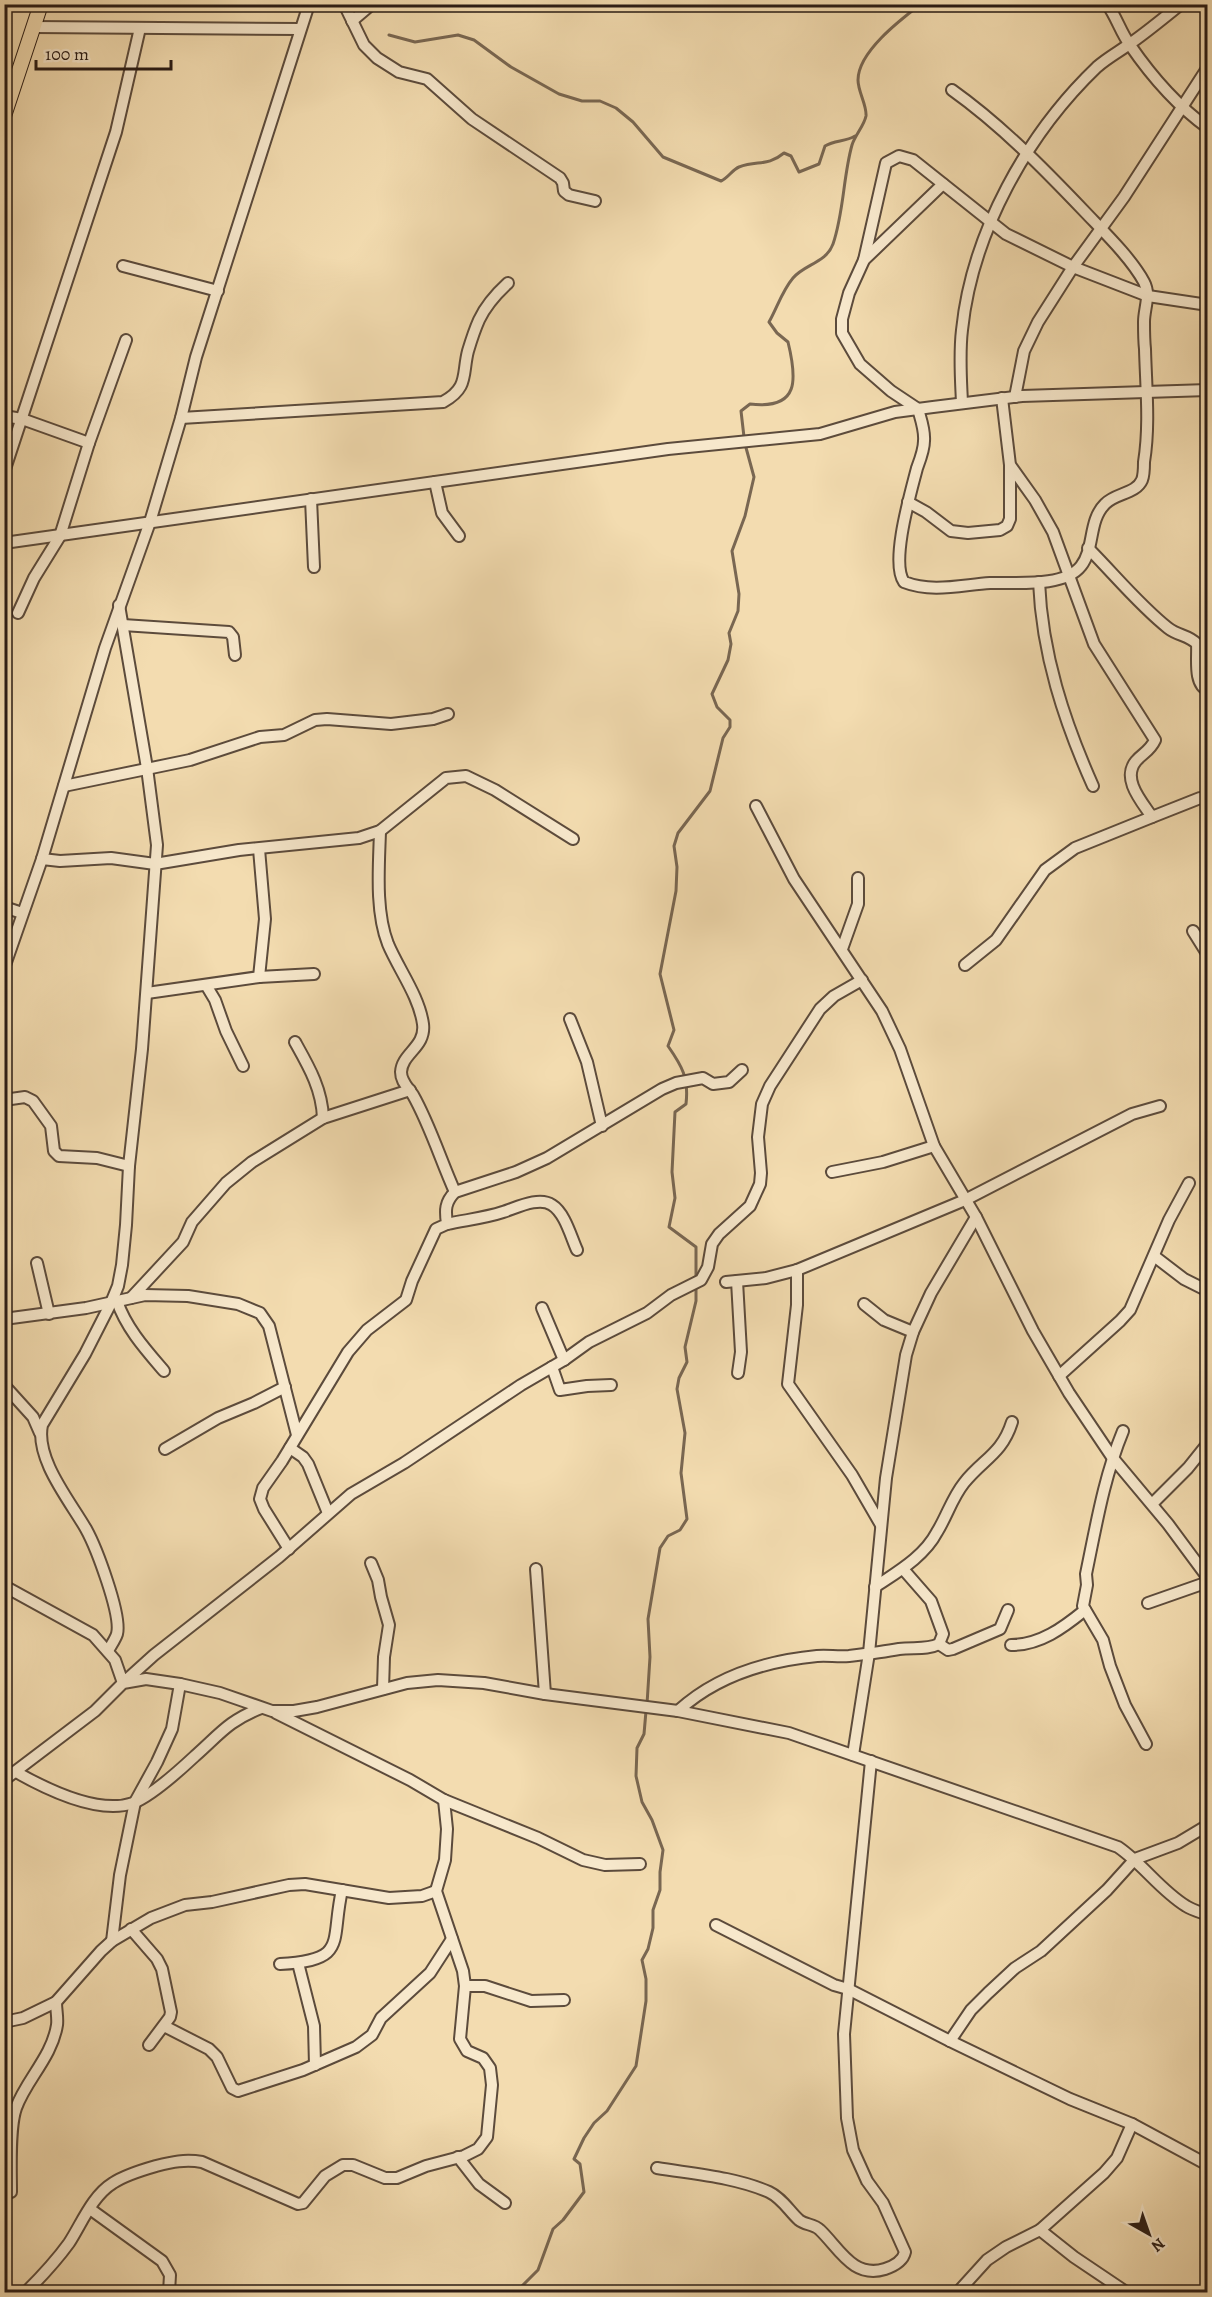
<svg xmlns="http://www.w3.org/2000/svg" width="1212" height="2297" font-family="Alegreya,serif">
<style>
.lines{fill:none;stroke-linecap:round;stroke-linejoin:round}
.stream{stroke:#796752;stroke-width:3}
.minor-casing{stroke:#5c4b3c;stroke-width:14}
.major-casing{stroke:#291b15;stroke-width:16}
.minor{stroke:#f7e8cc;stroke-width:10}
.major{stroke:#f3dcb0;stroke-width:14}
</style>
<rect width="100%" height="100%" fill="#f3dcb0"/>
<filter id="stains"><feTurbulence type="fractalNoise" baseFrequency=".00333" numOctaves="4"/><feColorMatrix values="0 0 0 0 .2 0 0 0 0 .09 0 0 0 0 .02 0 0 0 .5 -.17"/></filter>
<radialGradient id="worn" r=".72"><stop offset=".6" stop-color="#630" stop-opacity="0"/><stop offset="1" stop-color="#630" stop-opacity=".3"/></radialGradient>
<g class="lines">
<g class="stream">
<path d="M389,35l26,7 43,-7 16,5 37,27 48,27 23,7h18l16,7 17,14 30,35 58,24c7,-3 11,-11 18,-14 19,-7 28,0 45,-14l7,3 8,16 20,-8 6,-18c10,-6 20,-4 30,-10"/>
<path d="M744,437l-3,-26 9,-7c50,6 47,-25 38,-62l-11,-9 -8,-11c8,-14 13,-31 24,-44 12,-14 33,-15 40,-34 11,-32 10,-67 19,-99 3,-10 12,-19 14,-29 1,-11 -8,-24 -8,-36 0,-28 42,-60 63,-76"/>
<path d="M696,1280v-33l-27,-20 6,-29 -3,-26 3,-60 11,-8c3,-26 -4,-38 -18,-58l6,-16 -14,-56 16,-83 1,-24 -3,-21 4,-13 32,-42 13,-53 7,-11v-7l-13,-13 -5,-13 16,-34 3,-16 -2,-11 9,-22 1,-17 -7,-43 13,-35 9,-39 -9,-33"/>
<path d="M647,1704l3,-47 -2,-38 12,-71 8,-12 12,-6 7,-11 -6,-46 4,-40 -8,-44 2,-11 8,-16 -2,-15 11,-46v-15"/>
<path d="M516,2292l22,-22 15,-41 10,-9 21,-28 -4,-28 -6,-5 10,-21 10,-15 13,-12 29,-45 10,-65v-22l-4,-19 6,-11 5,-21v-18l7,-20v-18l3,-22 -11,-30 -10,-18 -6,-26 1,-28 7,-14 2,-23"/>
</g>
<defs>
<g id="minor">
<path d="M344,4l20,41 13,13 22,14 28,7 45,40 88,59 3,5 1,8 5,4 26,6"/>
<path d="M1107,4c9,12 14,29 23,41 22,32 46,60 78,83"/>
<path d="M352,21l20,-17"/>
<path d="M34,27l266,2"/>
<path d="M943,184l-79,76 -15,33 -7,26v14l18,31 31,27 27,18c3,11 7,21 6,32 0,9 -4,19 -7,27 -6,24 -27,94 -13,114 28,11 57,3 86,1 24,-1 74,5 91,-17 14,-18 7,-45 24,-62 10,-11 31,-10 37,-24 2,-5 2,-12 2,-18 6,-37 2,-75 1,-113 -1,-9 -1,-18 -1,-27 0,-14 7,-27 0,-40 -13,-24 -40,-50 -59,-70 -42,-44 -84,-87 -133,-122"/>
<path d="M864,260l22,-97 13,-7 14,4 93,74 67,33 75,29 60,9"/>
<path d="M123,266l95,25"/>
<path d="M1015,397l9,-46 14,-29 35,-55 51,-70 84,-130"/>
<path d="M1002,398l8,67 25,35 18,32 41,112 61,96c-5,11 -12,13 -19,21 -15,18 6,41 16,56l48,-19 8,3"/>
<path d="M962,403c-1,-24 -3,-48 0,-73 10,-97 65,-196 135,-263 10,-9 23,-16 34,-24 17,-12 34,-26 50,-39"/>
<path d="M4,416l18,3 67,24"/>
<path d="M181,418l262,-16c26,-14 19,-28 25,-51 3,-10 7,-22 11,-31 7,-15 17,-26 29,-37"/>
<path d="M4,472l112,-340 24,-104"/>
<path d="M435,482l7,31 17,23"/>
<path d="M311,499l3,68"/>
<path d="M908,502l18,10 25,19 17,2 32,-3 7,-4 3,-7v-54"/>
<path d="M4,543l664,-94 152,-15 75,-22 38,-5 89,-11 186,-6"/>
<path d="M1088,548c26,26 51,57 80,80 10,8 21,7 29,16 1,13 -4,41 11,46"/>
<path d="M1039,582c3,72 25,139 54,204"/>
<path d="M18,613l16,-35 26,-42 29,-93 37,-103"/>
<path d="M123,625l106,7 4,5 2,18"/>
<path d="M64,786l126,-26 70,-23 24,-2 31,-15 12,-1 64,5 42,-5 15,-5"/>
<path d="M756,806l38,73 88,132 18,38 34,97 42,71 57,114 36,62 43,64 56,67 40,54"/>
<path d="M380,831c-1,35 -5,80 8,113 11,26 31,52 35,80 3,23 -21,29 -22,48 0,10 7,15 12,23 17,30 28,66 42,97"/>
<path d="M42,859l18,2 51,-3 44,6 84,-14 120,-12 21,-7 66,-53 20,-2 29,14 78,49"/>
<path d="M4,907l18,6"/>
<path d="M1193,931l15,24"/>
<path d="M842,949l16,-45v-26"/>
<path d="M965,965l31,-25 49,-70 30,-22 77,-31"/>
<path d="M4,968l38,-109 63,-211 45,-126 31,-104 15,-61 113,-353"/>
<path d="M259,977l55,-3"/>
<path d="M206,985l9,15 11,31 17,35"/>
<path d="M147,993l112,-16 6,-58 -6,-70"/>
<path d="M570,1019l17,43 15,64"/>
<path d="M295,1042c14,25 27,47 28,76"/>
<path d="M4,1100l21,-3 8,4 18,25 3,25 5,5 38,2 32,8"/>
<path d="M832,1172l51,-10 51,-16"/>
<path d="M447,1224c18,-4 38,-6 56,-12 13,-4 36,-16 49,-7 13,8 19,32 25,45"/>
<path d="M1154,1256l30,23 24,12"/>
<path d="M37,1263l12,51"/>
<path d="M797,1270v35l-9,79 64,91 29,50"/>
<path d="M737,1281l4,71 -3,21"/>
<path d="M726,1282l40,-4 31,-8 168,-70 167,-86 28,-8"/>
<path d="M131,1298l52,-56 9,-20 34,-39 26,-21 71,-44 87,-28"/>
<path d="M117,1301c9,27 29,49 47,70"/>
<path d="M864,1304l20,16 29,12"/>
<path d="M542,1308l22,52"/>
<path d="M4,1319l82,-11 59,-13 43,1 50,8 22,9 9,13 28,109"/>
<path d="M552,1367l8,23 27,-4 24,-1"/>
<path d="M1059,1376l61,-55 10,-11 39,-90 20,-37"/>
<path d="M4,1385l29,32 7,16"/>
<path d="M1123,1431c-19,46 -27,95 -37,143l1,11 -4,21 20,34 7,26 15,39 21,39"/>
<path d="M290,1448l13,9 5,7 20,49"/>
<path d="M165,1449l53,-31 36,-15 31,-16"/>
<path d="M1152,1504l36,-36 20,-25"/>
<path d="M289,1549l-25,-40 -4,-10 3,-11 19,-27 66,-109 19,-22 39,-30 6,-19 24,-52 11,-5c-2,-14 -2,-22 8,-32l61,-20 31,-14 115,-69 14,-6 27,-5 10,6 16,-2 13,-12"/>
<path d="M371,1563l7,17 3,17 8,28 -5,32 -1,32"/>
<path d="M536,1569l9,125"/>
<path d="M4,1586l89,49 22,25 8,23 31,-28 125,-98 72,-63 53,-31 117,-78 43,-25 25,-18 58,-29 24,-18 30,-15 7,-13 4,-23 7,-10 31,-28 10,-22 1,-11 -3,-36 4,-33 8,-18 50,-77 14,-13 28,-16"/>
<path d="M875,1587c22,-15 49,-30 62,-55 10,-16 15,-34 27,-49 19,-24 38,-29 48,-61"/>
<path d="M1148,1603l60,-21"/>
<path d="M939,1644l9,6 5,-1 47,-20 8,-19"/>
<path d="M1011,1645c29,0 52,-17 74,-35"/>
<path d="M108,1651c3,-6 7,-11 9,-17 5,-19 -21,-87 -31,-105 -16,-28 -51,-70 -44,-104l43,-71 26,-51 7,-17 4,-21 4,-40 3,-59 13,-117 15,-204 -10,-77 -28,-163"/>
<path d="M678,1711c38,-35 87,-50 139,-55 10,-1 21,1 32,0 17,-2 34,-4 50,-7 14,-2 28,1 40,-5l4,-10 -12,-33 -28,-32"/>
<path d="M276,1713l134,67 34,20 94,38 45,22 22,5 35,-1"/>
<path d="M853,1755l16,-102 17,-175 20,-123 7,-23 18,-39 45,-76"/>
<path d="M16,1772c30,17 82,43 117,31 18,-7 47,-33 62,-47 25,-22 33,-35 66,-48"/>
<path d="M4,1780l91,-69 28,-28 23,-4 34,5 40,9 52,18h22l23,-4 90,-24 31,-3 46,3 61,11 133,17 111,22 329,114c25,17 42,43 68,59 6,4 14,6 22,9"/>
<path d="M716,1925l118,60 14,4 102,52 120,58 62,25 76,41"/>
<path d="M131,1929l26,30 5,10 9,43 -1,5 -21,28"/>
<path d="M112,1941l8,-66 15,-73 22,-40 15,-33 8,-45"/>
<path d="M298,1963l16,63 1,39"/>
<path d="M280,1964c69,-4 50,-21 62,-74"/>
<path d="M465,1986h20l46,15 33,-1"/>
<path d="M4,2022l19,-4 33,-16 45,-51 11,-10 39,-23 34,-13 27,-3 77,-17 16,-1 84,14 33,-2 14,-5"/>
<path d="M164,2026l45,23 8,8 15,31 6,3 65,-21 53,-23 16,-12 9,-17 49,-45 22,-34"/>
<path d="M950,2041l21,-31 17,-17 27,-25 26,-17 66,-61 28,-31 43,-16 30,-18"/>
<path d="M458,2157l21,27 26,19"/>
<path d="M657,2168c37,6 78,9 112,24 13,6 20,19 30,28 6,5 15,4 21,10 19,18 33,49 65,39 9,-3 18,-8 20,-17l-22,-49 -16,-22 -14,-31 -6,-32 -3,-84 27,-273"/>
<path d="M11,2192c0,-22 -2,-65 5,-84 10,-28 36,-51 41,-83 1,-7 -1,-15 -1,-23"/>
<path d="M90,2209l72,52 8,14 -1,17"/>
<path d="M1040,2230l34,27 52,35"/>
<path d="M4,2289l5,3"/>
<path d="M26,2292c15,-15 30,-31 43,-49 13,-20 23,-47 44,-60 12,-8 29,-13 43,-17 16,-4 29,-7 46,-4l96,42 5,-1 22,-27 18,-11h10l32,13h12l29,-12 38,-10 14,-7 9,-12 5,-52 -2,-17 -7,-10 -16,-7 -7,-12 5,-53 -2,-15 -27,-80 9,-31 2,-31 -3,-29"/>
<path d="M958,2292l29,-32 19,-13 34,-17 64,-57 13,-15 15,-34"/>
</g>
<path id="major" d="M4,116l37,-112"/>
</defs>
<use href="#minor" class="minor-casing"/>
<use href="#major" class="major-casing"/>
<use href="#minor" class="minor"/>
<use href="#major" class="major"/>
</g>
<rect width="1212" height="2297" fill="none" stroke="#f3dcb0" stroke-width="24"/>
<rect x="6" y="6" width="1200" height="2285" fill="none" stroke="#291b15" stroke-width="3"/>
<rect x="12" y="12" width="1188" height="2273" fill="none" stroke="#291b15" stroke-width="1.5"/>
<g transform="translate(1149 2234) rotate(140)" stroke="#f7e8cc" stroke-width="4.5" paint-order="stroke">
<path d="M0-4.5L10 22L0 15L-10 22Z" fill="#291b15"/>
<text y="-9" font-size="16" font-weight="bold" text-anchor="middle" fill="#291b15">N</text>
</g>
<path d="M36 60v9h135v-9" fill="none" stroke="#291b15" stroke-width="3"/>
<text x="45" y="60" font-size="18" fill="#291b15" stroke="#f7e8cc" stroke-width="4.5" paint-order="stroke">100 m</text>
<rect width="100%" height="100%" filter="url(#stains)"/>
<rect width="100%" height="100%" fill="url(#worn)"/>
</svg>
